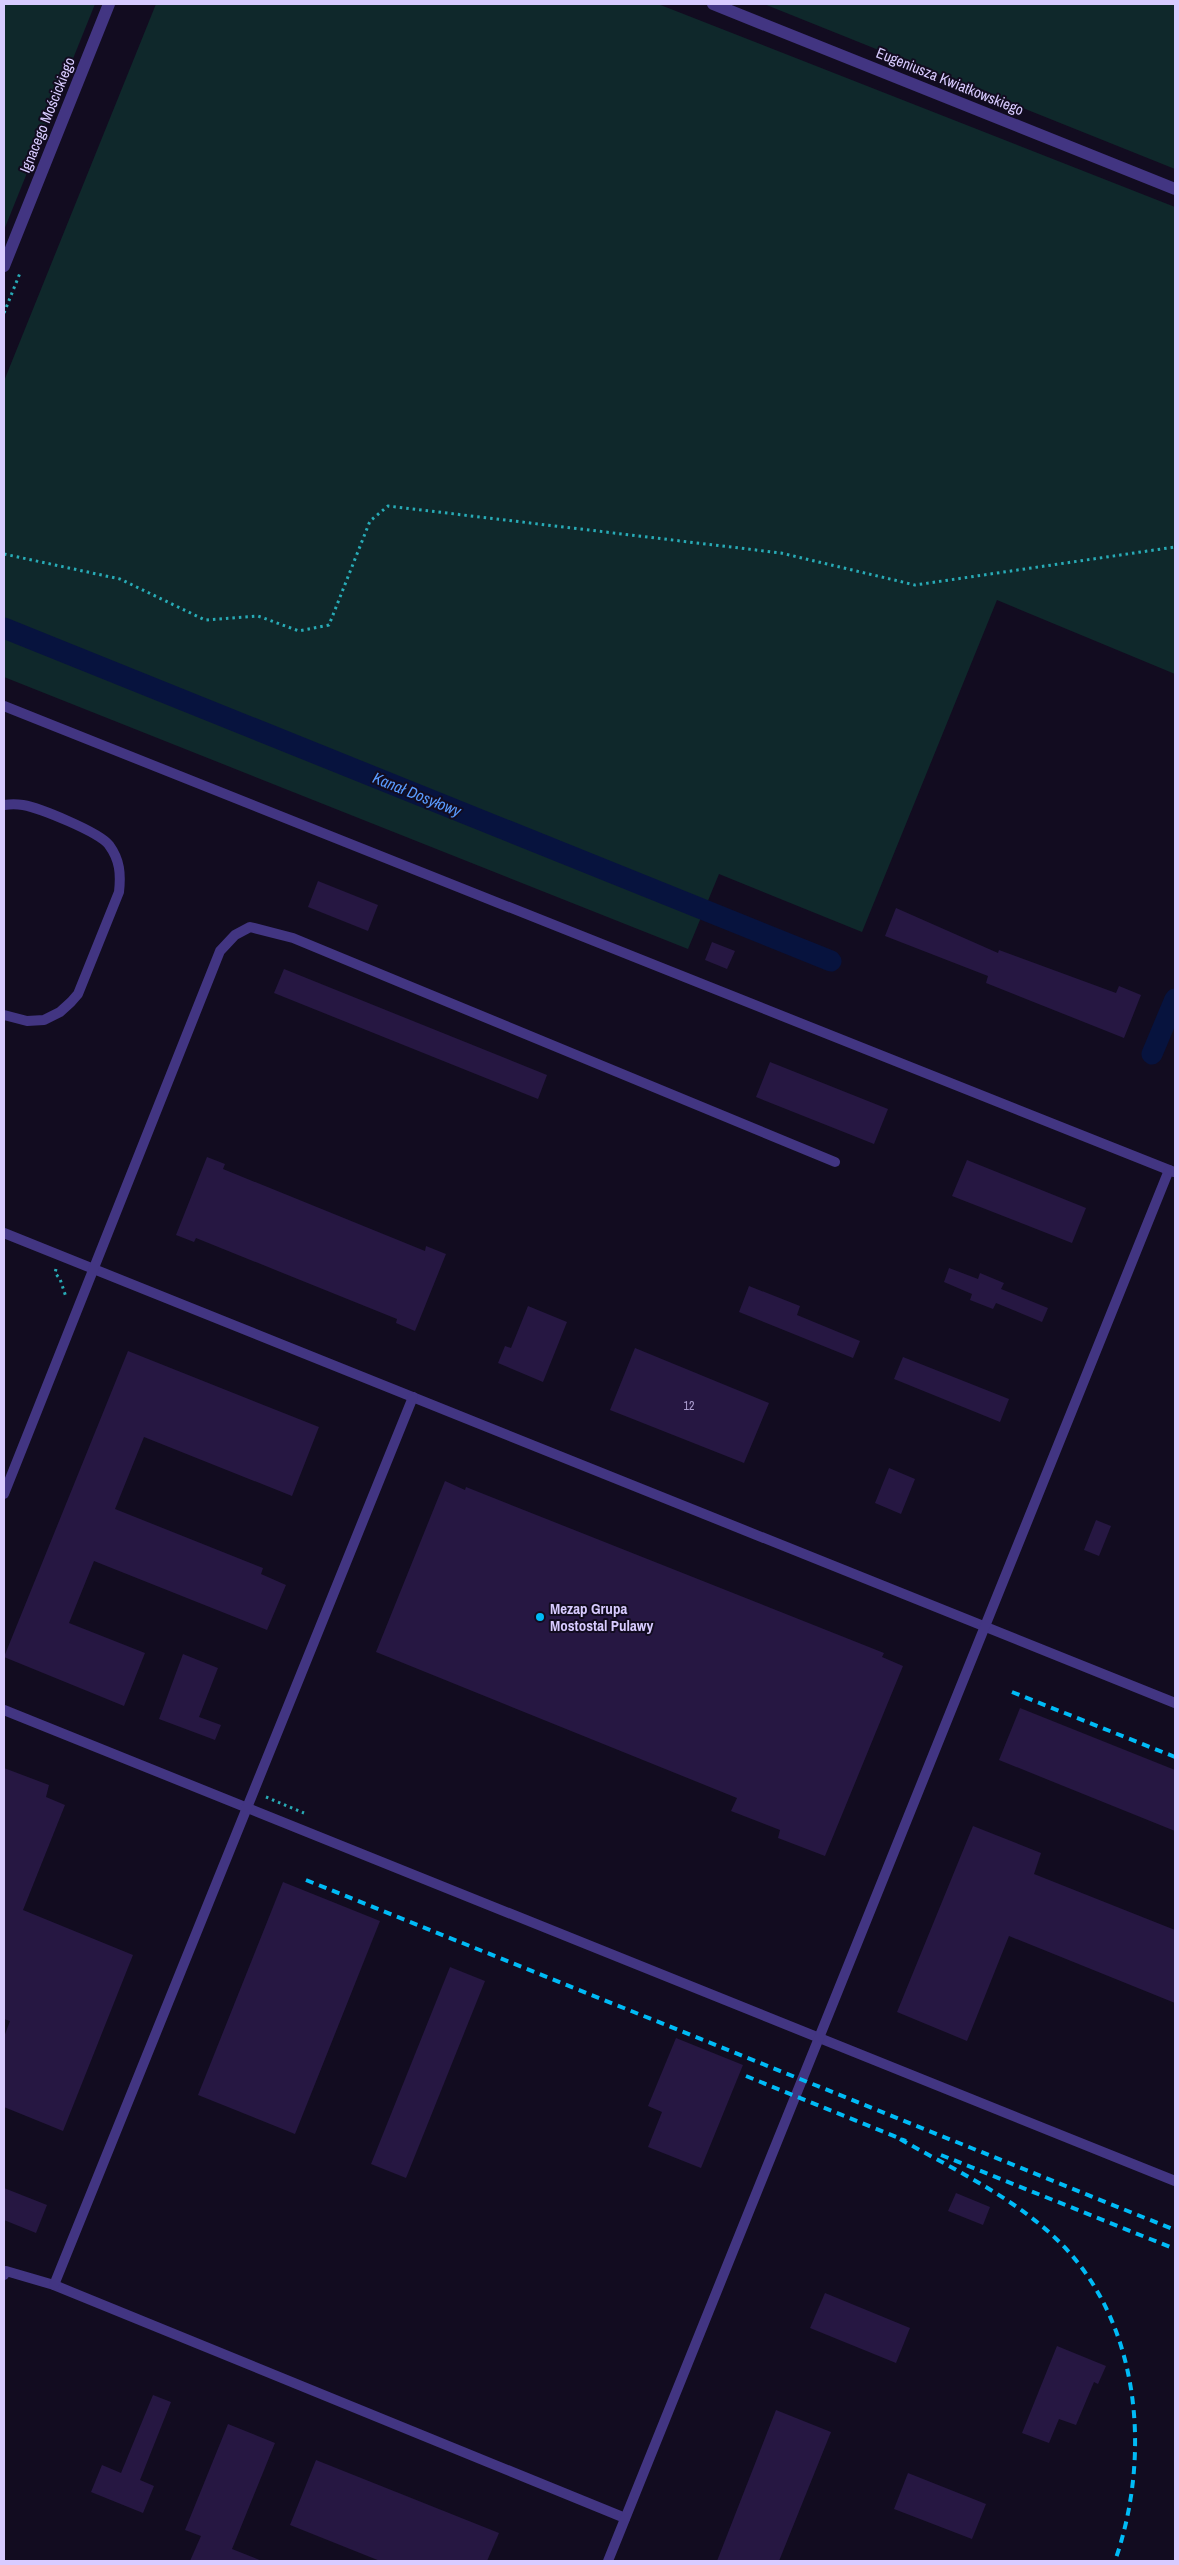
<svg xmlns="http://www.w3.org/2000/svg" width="1179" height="2565" font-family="'Archivo Narrow',sans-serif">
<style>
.green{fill:#0f282b}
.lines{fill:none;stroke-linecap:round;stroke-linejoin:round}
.canal{stroke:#07133e;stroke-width:21}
.building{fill:#261742}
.path{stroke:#28abb6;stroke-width:3;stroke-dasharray:2.5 4;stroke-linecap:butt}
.lane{stroke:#423582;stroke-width:10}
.street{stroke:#423582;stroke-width:12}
.rail{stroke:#00bbf6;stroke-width:4;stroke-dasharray:8 6;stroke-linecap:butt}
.poi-dot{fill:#00bbf6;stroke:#120c20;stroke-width:2}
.labels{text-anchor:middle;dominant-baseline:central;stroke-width:4;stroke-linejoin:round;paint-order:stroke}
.number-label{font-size:12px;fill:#ac9ed0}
.street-label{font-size:15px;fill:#d8cbff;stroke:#120c20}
.poi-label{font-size:15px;font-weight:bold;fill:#d8cbff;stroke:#120c20;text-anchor:start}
.water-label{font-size:16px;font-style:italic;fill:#599bff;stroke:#120c20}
</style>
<rect width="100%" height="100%" fill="#120c20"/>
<g class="green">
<path d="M4,4h91l-91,226z"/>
<path d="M156,4h502l517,203v467l-178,-74 -135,332 -143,-58 -31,75 -684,-272v-296z"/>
<path d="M764,4h411v165z"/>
</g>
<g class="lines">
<g class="canal">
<path d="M4,628l827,333"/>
<path d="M1152,1054l23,-55"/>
</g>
</g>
<g class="building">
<path d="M318,881l60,24 -10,26 -60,-24z"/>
<path d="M896,908l102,45 1,-3 117,43 3,-7 22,9 -17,43 -138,-55 2,-7 -103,-40z"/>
<path d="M712,942l23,9 -8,18 -22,-9z"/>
<path d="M284,969l263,106 -9,24 -264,-106z"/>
<path d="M770,1062l118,47 -14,35 -118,-47z"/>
<path d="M207,1157l18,7 -2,5 202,82 1,-5 20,8 -31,77 -19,-8 1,-4 -201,-81 -2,4 -18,-7z"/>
<path d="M967,1160l119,48 -14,35 -120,-47z"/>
<path d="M949,1268l29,11 2,-6 24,10 -3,6 47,19 -6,14 -46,-19 -3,6 -23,-9 2,-6 -28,-12z"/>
<path d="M749,1286l51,20 -3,9 63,26 -7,17 -114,-46z"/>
<path d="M528,1306l39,16 -24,60 -45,-19 7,-17 6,2z"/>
<path d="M635,1348l134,55 -25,60 -134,-53z"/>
<path d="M128,1351l191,76 -27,69 -148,-59 -29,72 148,59 -2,6 25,11 -19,45 -173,-69 -25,62 76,30 -21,53 -120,-49z"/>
<path d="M903,1357l106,42 -9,23 -106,-43z"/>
<path d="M889,1468l26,11 -14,35 -26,-11z"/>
<path d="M445,1481l20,9 1,-3 418,166 -2,4 21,9 -78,190 -47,-18 2,-8 -49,-19 6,-13 -361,-146z"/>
<path d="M1096,1520l15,6 -12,30 -15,-6z"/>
<path d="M183,1654l35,14 -19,49 22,8 -6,15 -56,-21z"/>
<path d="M1020,1708l155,62v61l-176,-71z"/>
<path d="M4,1768l45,17 -3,12 19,8 -42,105 110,45 -70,176 -59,-24v-70l6,-16 -6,-2z"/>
<path d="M973,1826l68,27 -7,21 141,56v73l-166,-67 -42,105 -70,-29z"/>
<path d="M283,1882l97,39 -85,213 -97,-39z"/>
<path d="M450,1967l35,14 -79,197 -35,-14z"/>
<path d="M676,2038l67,27 -42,103 -53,-21 14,-35 -14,-6z"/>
<path d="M4,2188l43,17 -11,28 -32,-13z"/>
<path d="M956,2193l34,14 -7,18 -35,-14z"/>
<path d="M825,2293l85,35 -14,35 -86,-35z"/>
<path d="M1057,2346l49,20 -8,18 -4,-2 -18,43 -17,-6 -10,24 -27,-10z"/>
<path d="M153,2395l18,7 -31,78 14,6 -11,27 -52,-21 11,-27 19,8z"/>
<path d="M776,2410l55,22 -52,129h-62z"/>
<path d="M228,2424l47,19 -43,106 30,12h-72l11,-25 -16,-6z"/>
<path d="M316,2460l183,73 -12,28h-107l-90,-36z"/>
<path d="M908,2473l78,31 -14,35 -78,-30z"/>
</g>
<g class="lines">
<g class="path">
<path d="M4,313l16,-40"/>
<path d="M4,554l116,25 85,41 53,-4 41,15 30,-6 41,-104 18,-15 393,47 134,32 260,-38"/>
<path d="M56,1269l-1,4 5,6 6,18"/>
<path d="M266,1797l38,16"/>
</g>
<g class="lane">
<path d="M4,706l1170,466"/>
<path d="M4,805c6,-1 13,-1 19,0 17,3 76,27 86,40 11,15 12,29 10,47l-41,102 -7,8 -11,10 -16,8 -17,1 -23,-6"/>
<path d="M4,1233l1171,470"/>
<path d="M4,1494l216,-543 15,-16 15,-8 43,11 542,224"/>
<path d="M4,1710l1171,471"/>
<path d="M4,2275l2,-4 48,14 571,233"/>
<path d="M54,2285l359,-888"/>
<path d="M608,2561l561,-1391"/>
</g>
<g class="street">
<path d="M713,4l462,185"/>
<path d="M4,266l105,-262"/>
</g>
<g class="rail">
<path d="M1012,1692l163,65"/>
<path d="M306,1880l869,350"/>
<path d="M746,2076l160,65"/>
<path d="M900,2139c51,29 107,55 151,95 89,80 102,218 64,327"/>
<path d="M941,2155l234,94"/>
</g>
</g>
<circle class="poi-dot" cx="540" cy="1617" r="5"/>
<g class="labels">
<g class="number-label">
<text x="689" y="1406">12</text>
</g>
<g class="street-label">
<text transform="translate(950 81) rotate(22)">Eugeniusza Kwiatkowskiego</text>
<text transform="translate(47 115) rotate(-68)">Ignacego Mościckiego</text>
</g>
<g class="poi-label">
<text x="550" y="1608">Mezap Grupa<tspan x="550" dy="17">Mostostal Pulawy</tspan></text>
</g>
<g class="water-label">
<text transform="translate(417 794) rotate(22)">Kanał Dosyłowy</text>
</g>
</g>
<rect width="1179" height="2565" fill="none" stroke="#d8cbff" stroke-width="10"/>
</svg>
